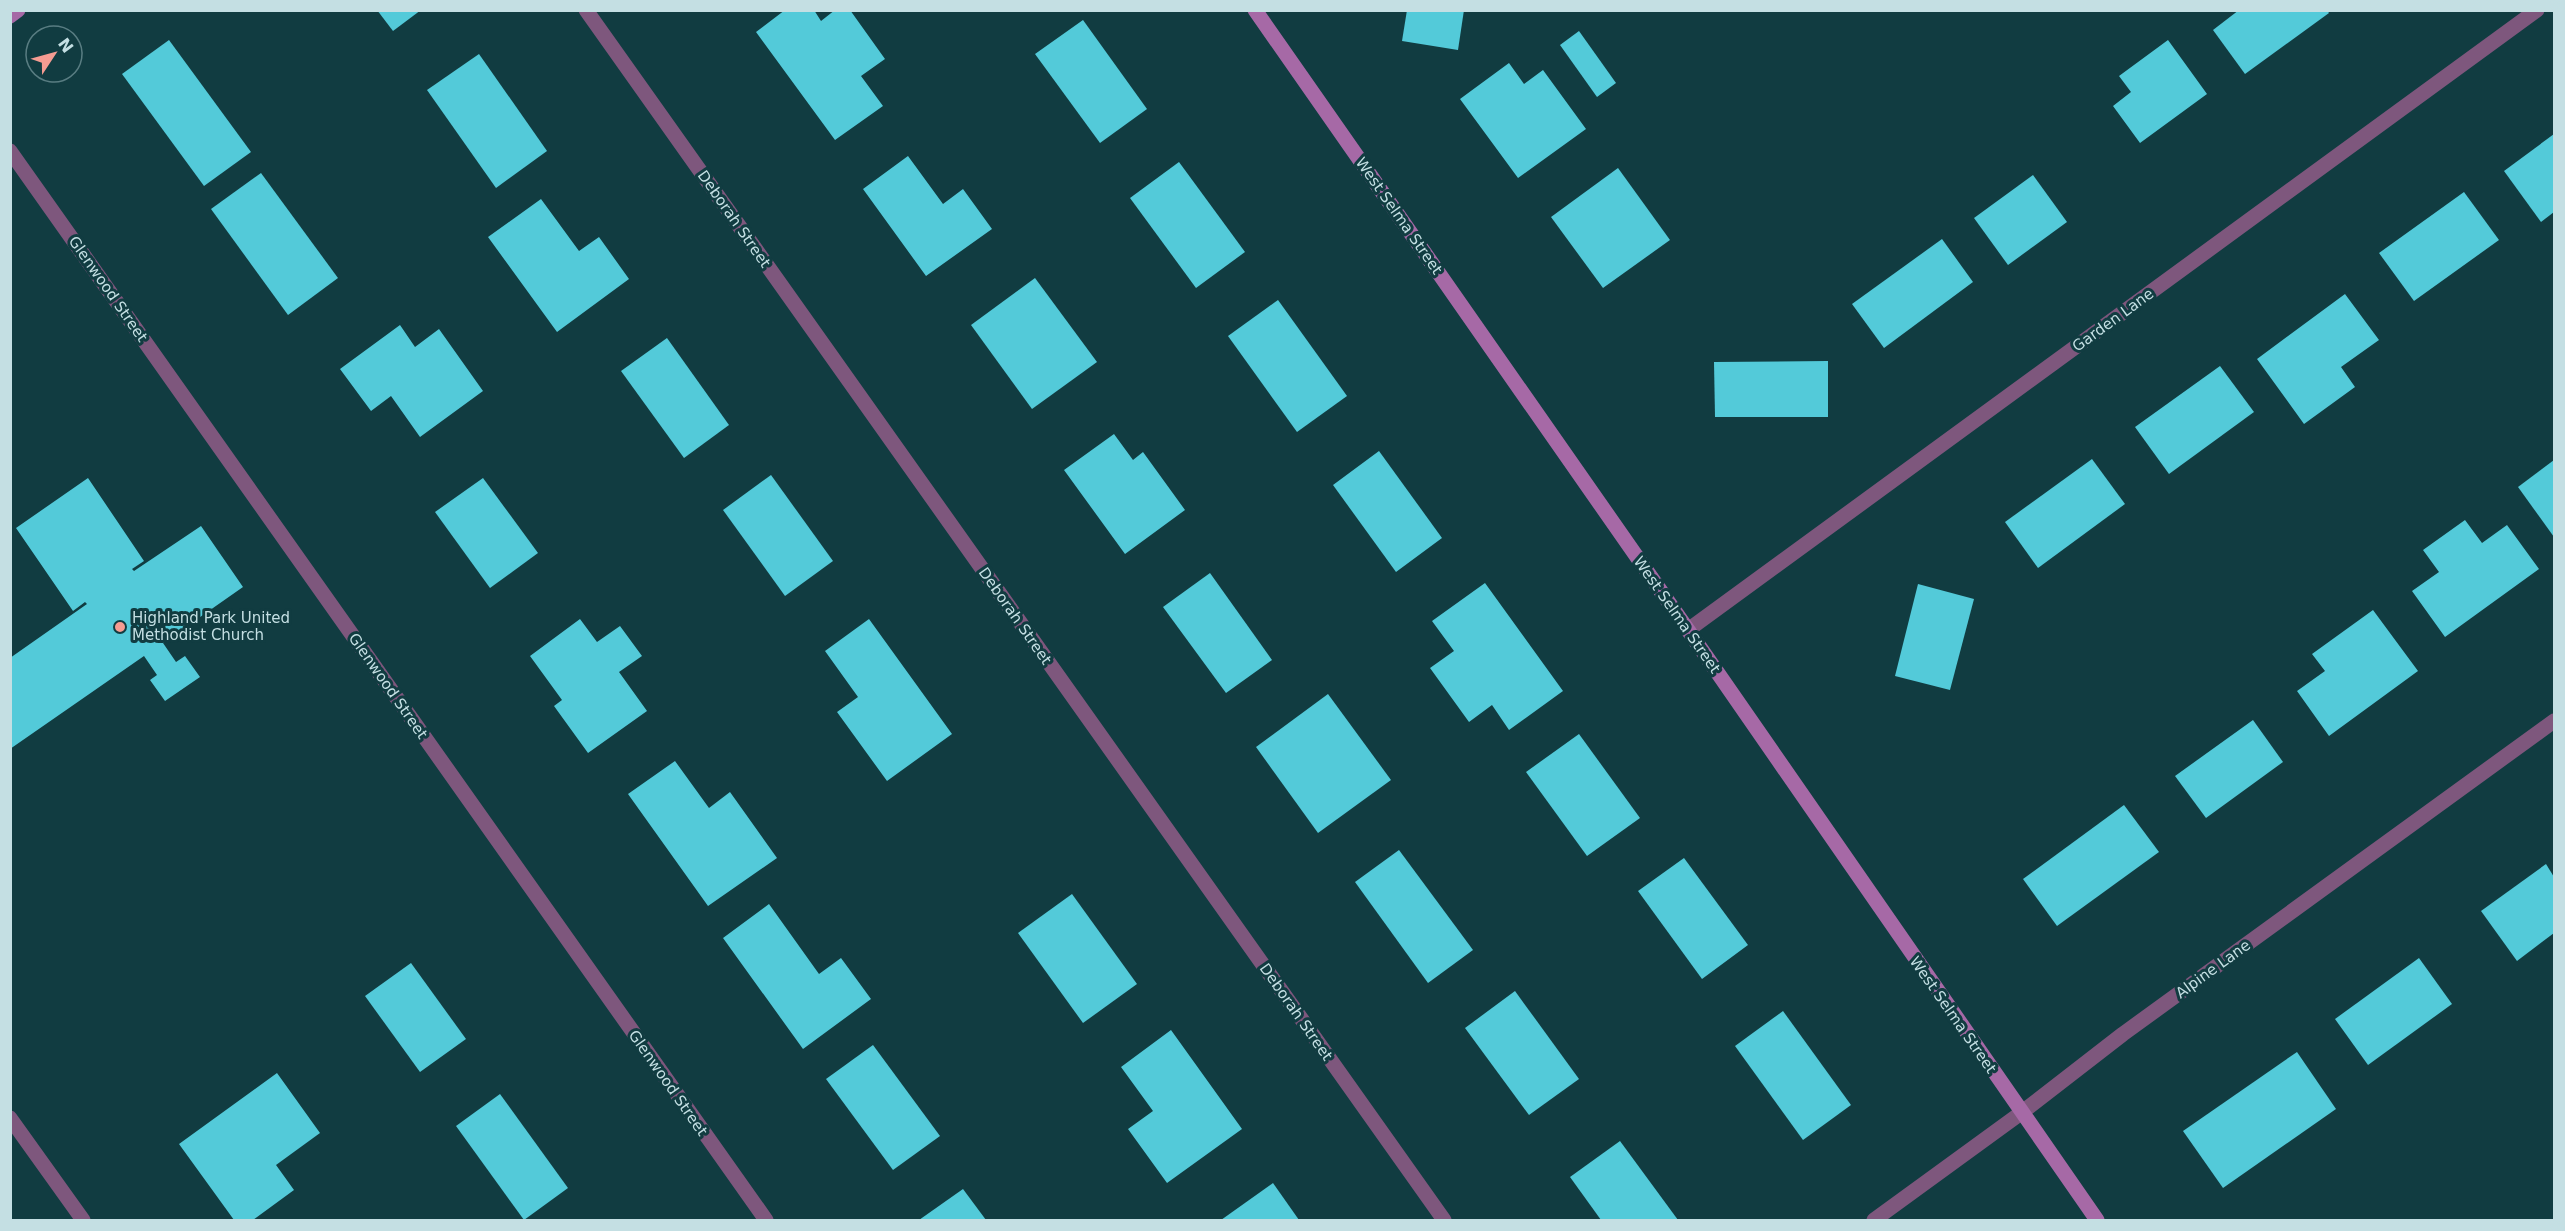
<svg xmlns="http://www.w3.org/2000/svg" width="2565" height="1231" font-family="'DejaVu Sans',sans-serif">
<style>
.building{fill:#53cad9}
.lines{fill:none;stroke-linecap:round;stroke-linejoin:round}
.street{stroke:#7e577d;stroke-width:15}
.secondary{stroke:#a669a6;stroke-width:15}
.poi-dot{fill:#f59c92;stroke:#113c41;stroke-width:2}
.labels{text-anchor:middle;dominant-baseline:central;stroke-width:6;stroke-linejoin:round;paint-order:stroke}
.street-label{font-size:15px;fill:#c4dfe3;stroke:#113c41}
.poi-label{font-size:15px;fill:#c4dfe3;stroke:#113c41;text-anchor:start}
</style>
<rect width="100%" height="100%" fill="#113c41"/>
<g class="building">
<path d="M377,10h44l-28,21z"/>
<path d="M785,10h29l7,11 14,-11h15l35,49 -24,17 22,30 -48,34 -79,-108z"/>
<path d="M1407,10h57l-6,40 -56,-9z"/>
<path d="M2239,10h88l2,3 -84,61 -32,-44z"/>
<path d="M1083,20l64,89 -47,34 -65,-89z"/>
<path d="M1579,31l37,52 -19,14 -37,-52z"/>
<path d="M169,40l82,112 -47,34 -82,-112z"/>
<path d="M2168,40l39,54 -67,49 -27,-37 18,-14 -12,-16z"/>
<path d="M479,54l68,97 -51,37 -69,-98z"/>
<path d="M1509,63l15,21 19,-14 43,59 -68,49 -58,-79z"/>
<path d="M2554,134v78l-13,10 -37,-51z"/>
<path d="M908,156l35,48 20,-15 29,40 -66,47 -63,-87z"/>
<path d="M1179,162l66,90 -49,36 -66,-90z"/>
<path d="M1618,168l52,72 -67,48 -52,-71z"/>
<path d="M261,173l77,105 -50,37 -77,-106z"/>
<path d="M2033,175l34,47 -59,43 -34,-47z"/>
<path d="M2464,192l35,48 -85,61 -35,-48z"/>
<path d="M541,199l38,52 20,-14 30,42 -72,53 -69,-95z"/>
<path d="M1942,239l31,43 -89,66 -32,-44z"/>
<path d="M1035,278l62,84 -65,47 -61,-84z"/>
<path d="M2345,294l34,46 -38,27 14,20 -51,37 -47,-65z"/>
<path d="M1278,300l69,96 -50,36 -69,-96z"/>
<path d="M400,325l15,22 24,-18 44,62 -63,46 -29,-41 -20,15 -31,-42z"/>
<path d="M667,338l62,87 -45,33 -63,-87z"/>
<path d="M1828,361v56h-113l-1,-55z"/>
<path d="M2220,366l34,46 -85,62 -34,-47z"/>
<path d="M1114,434l19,26 10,-8 42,58 -60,44 -61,-84z"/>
<path d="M1379,451l63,87 -46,34 -63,-87z"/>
<path d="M2092,459l33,45 -87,64 -33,-46z"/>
<path d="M2554,460v77l-36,-50z"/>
<path d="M771,475l62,86 -48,35 -62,-86z"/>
<path d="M88,478l56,83 -12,8 2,2 67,-45 42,61 -80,56 13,19 9,-6 15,21 -35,24 -15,-21 7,-5 -13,-19 -134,93v-91l77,-54 -2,-2 -12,9 -57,-83z"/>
<path d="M483,478l55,75 -48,35 -55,-76z"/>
<path d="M2465,520l17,23 25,-18 32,44 -94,68 -33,-46 27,-19 -16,-22z"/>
<path d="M1210,573l62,87 -46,33 -63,-86z"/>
<path d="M1485,583l78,108 -54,39 -17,-25 -23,17 -39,-54 24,-17 -22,-30z"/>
<path d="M1918,584l56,15 -24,91 -55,-14z"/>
<path d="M2373,610l45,61 -89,65 -32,-45 28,-20 -13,-17z"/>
<path d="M580,619l17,23 23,-16 22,30 -23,16 28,39 -59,42 -34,-47 8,-6 -32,-44z"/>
<path d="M869,619l83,115 -65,47 -50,-69 21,-15 -33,-46z"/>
<path d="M1328,694l63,86 -73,53 -62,-86z"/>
<path d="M2253,720l30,42 -77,56 -31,-42z"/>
<path d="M1579,734l61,84 -53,38 -61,-84z"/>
<path d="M675,761l34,47 21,-16 47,66 -69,48 -80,-112z"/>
<path d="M2124,805l35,47 -102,74 -34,-47z"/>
<path d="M1399,850l74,100 -45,33 -73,-101z"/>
<path d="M1684,858l64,87 -46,34 -64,-88z"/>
<path d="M2546,864l8,13v56l-37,28 -36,-50z"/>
<path d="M1072,894l65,90 -54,39 -65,-90z"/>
<path d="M769,904l50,70 22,-16 30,41 -68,50 -80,-111z"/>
<path d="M2419,958l33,46 -84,61 -33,-46z"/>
<path d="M411,963l55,76 -46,33 -55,-76z"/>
<path d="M1515,991l64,88 -50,36 -64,-87z"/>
<path d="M1783,1011l68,94 -48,35 -68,-94z"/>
<path d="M1171,1030l71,99 -75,54 -39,-54 25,-18 -32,-44z"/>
<path d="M873,1045l67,91 -47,34 -67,-91z"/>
<path d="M2297,1052l39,57 -113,79 -40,-57z"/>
<path d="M277,1073l43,60 -44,32 18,25 -41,30h-19l-55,-76z"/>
<path d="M500,1094l68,94 -44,32 -68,-94z"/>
<path d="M1620,1141l58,79h-77l-31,-43z"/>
<path d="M1273,1183l26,37h-78z"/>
<path d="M963,1189l23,31h-67z"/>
</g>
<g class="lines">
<g class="street">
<path d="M586,10l858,1210"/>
<path d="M10,151l756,1069"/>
<path d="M1688,630l849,-620"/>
<path d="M10,1118l73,102"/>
<path d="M1874,1220l147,-107 102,-79 431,-313"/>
</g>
<g class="secondary">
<path d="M1255,10l433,620 409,590"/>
<path d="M10,16l8,-6"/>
</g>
</g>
<circle class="poi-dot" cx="120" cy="627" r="6"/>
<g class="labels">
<g class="street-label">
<text transform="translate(1399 216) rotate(55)">West Selma Street</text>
<text transform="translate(734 219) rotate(55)">Deborah Street</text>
<text transform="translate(108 289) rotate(55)">Glenwood Street</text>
<text transform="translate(2113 320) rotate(-36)">Garden Lane</text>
<text transform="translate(1677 615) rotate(55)">West Selma Street</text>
<text transform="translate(1015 616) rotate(55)">Deborah Street</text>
<text transform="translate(388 686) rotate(55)">Glenwood Street</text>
<text transform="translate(2213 969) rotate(-36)">Alpine Lane</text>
<text transform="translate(1296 1012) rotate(55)">Deborah Street</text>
<text transform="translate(1953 1015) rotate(55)">West Selma Street</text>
<text transform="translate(668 1083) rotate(55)">Glenwood Street</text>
</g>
<g class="poi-label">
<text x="132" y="618">Highland Park United<tspan x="132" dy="17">Methodist Church</tspan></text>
</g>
</g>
<rect width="2565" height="1231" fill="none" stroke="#c4dfe3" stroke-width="24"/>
<g transform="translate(54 54) rotate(54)"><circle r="28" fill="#113c41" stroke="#597d82" stroke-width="1.5"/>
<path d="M0-4.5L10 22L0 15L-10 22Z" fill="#f59c92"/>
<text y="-9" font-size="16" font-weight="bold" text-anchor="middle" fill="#c4dfe3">N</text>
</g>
</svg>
